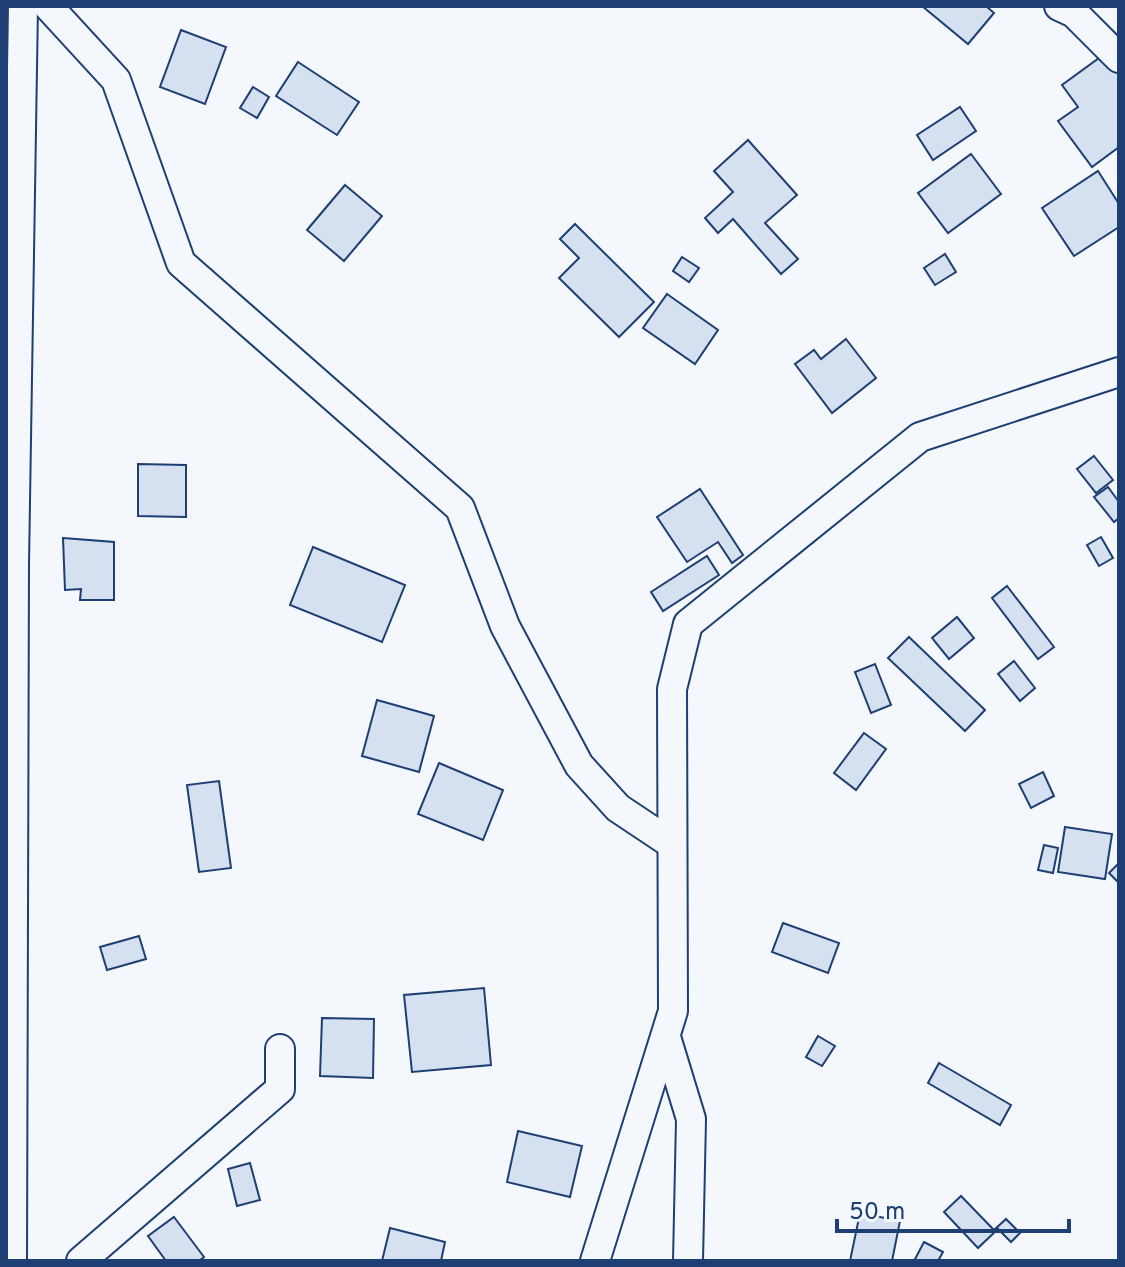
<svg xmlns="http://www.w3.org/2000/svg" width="1125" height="1267" font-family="Overpass,sans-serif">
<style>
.building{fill:#d5e0f0;stroke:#1d3f73;stroke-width:2}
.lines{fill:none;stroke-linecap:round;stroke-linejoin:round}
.minor-casing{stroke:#1d3f73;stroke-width:32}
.minor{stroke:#f4f7fb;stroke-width:28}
</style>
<rect width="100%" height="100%" fill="#f4f7fb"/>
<g class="building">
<path d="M922,6h64l8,7 -26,31z"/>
<path d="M181,30l45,17 -21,57 -45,-17z"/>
<path d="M1106,53l13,17v77l-27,20 -34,-46 20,-14 -16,-22z"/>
<path d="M298,62l61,40 -22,33 -61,-39z"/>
<path d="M253,87l16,10 -12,21 -17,-10z"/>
<path d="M960,107l16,24 -43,29 -16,-25z"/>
<path d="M748,140l49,55 -32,28 33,36 -17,15 -48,-55 -15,14 -13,-15 28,-26 -19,-21z"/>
<path d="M971,154l30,40 -53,39 -30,-40z"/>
<path d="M1098,171l21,33v23l-45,29 -32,-48z"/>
<path d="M345,185l37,31 -38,45 -37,-31z"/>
<path d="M575,224l79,78 -35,35 -60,-59 20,-20 -19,-19z"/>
<path d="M945,254l11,18 -21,13 -11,-17z"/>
<path d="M682,257l17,11 -10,14 -16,-11z"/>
<path d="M667,294l51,36 -23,34 -52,-36z"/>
<path d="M846,339l30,39 -44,35 -37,-49 19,-14 7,9z"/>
<path d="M1094,456l19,24 -17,13 -19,-24z"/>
<path d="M138,464l48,1v52l-48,-1z"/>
<path d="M1108,487l11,15v16l-5,4 -20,-25z"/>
<path d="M700,489l43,66 -11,8 -14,-21 -31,20 -30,-45z"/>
<path d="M1101,537l12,21 -14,8 -12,-21z"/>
<path d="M63,538l51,4v58h-34l1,-11 -16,1z"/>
<path d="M313,547l92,38 -23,57 -92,-37z"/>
<path d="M707,556l12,19 -56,36 -12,-19z"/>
<path d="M1007,586l47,61 -16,12 -46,-61z"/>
<path d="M957,617l17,21 -25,21 -17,-21z"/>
<path d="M909,637l76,73 -20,21 -77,-73z"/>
<path d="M1014,661l21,27 -15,13 -22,-27z"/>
<path d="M875,664l16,41 -20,8 -16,-41z"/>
<path d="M377,700l57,16 -15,56 -57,-16z"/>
<path d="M864,733l22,16 -30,41 -22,-17z"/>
<path d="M439,763l64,27 -20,50 -65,-26z"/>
<path d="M1043,772l11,24 -23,12 -12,-24z"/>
<path d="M219,781l12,87 -32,4 -12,-87z"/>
<path d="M1065,827l47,7 -7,45 -47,-7z"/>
<path d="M1044,845l14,3 -5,25 -15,-3z"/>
<path d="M1119,863v20l-10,-10z"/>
<path d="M783,923l56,20 -11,30 -56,-21z"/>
<path d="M139,936l7,23 -39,11 -7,-23z"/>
<path d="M484,988l7,77 -79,7 -8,-77z"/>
<path d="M322,1018l52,1 -1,59 -53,-2z"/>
<path d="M818,1036l17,10 -13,20 -16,-9z"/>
<path d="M939,1063l72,42 -11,20 -72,-42z"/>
<path d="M518,1131l64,15 -12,51 -63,-15z"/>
<path d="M250,1163l10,37 -23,6 -9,-37z"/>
<path d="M961,1196l33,34 12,-11 14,14 -9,9 -13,-13 -20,19 -34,-36z"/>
<path d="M860,1213l40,8 -8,40h-42z"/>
<path d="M174,1217l30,40 -5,4h-33l-18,-25z"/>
<path d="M390,1228l55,14 -4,19h-59z"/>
<path d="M924,1242l19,10 -5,9h-24z"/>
</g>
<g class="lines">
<defs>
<g id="minor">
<path d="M48,6l68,74 65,183 279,245 45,118 74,139 39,43 54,36"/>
<path d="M1059,6l15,7 45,45"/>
<path d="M666,1037l25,82 -3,142"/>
<path d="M12,1261l2,-697 9,-558"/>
<path d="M81,1261l199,-172v-40"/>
<path d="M595,1261l78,-250 -1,-322 16,-65 232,-187 199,-65"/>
</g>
</defs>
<use href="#minor" class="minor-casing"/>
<use href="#minor" class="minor"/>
</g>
<rect width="1125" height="1267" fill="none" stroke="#1d3f73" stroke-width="16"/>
<path d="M837 1219v12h232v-12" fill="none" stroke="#1d3f73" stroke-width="4"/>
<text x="849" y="1219" font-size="24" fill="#1d3f73" stroke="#f4f7fb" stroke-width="6" paint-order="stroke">50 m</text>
</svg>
